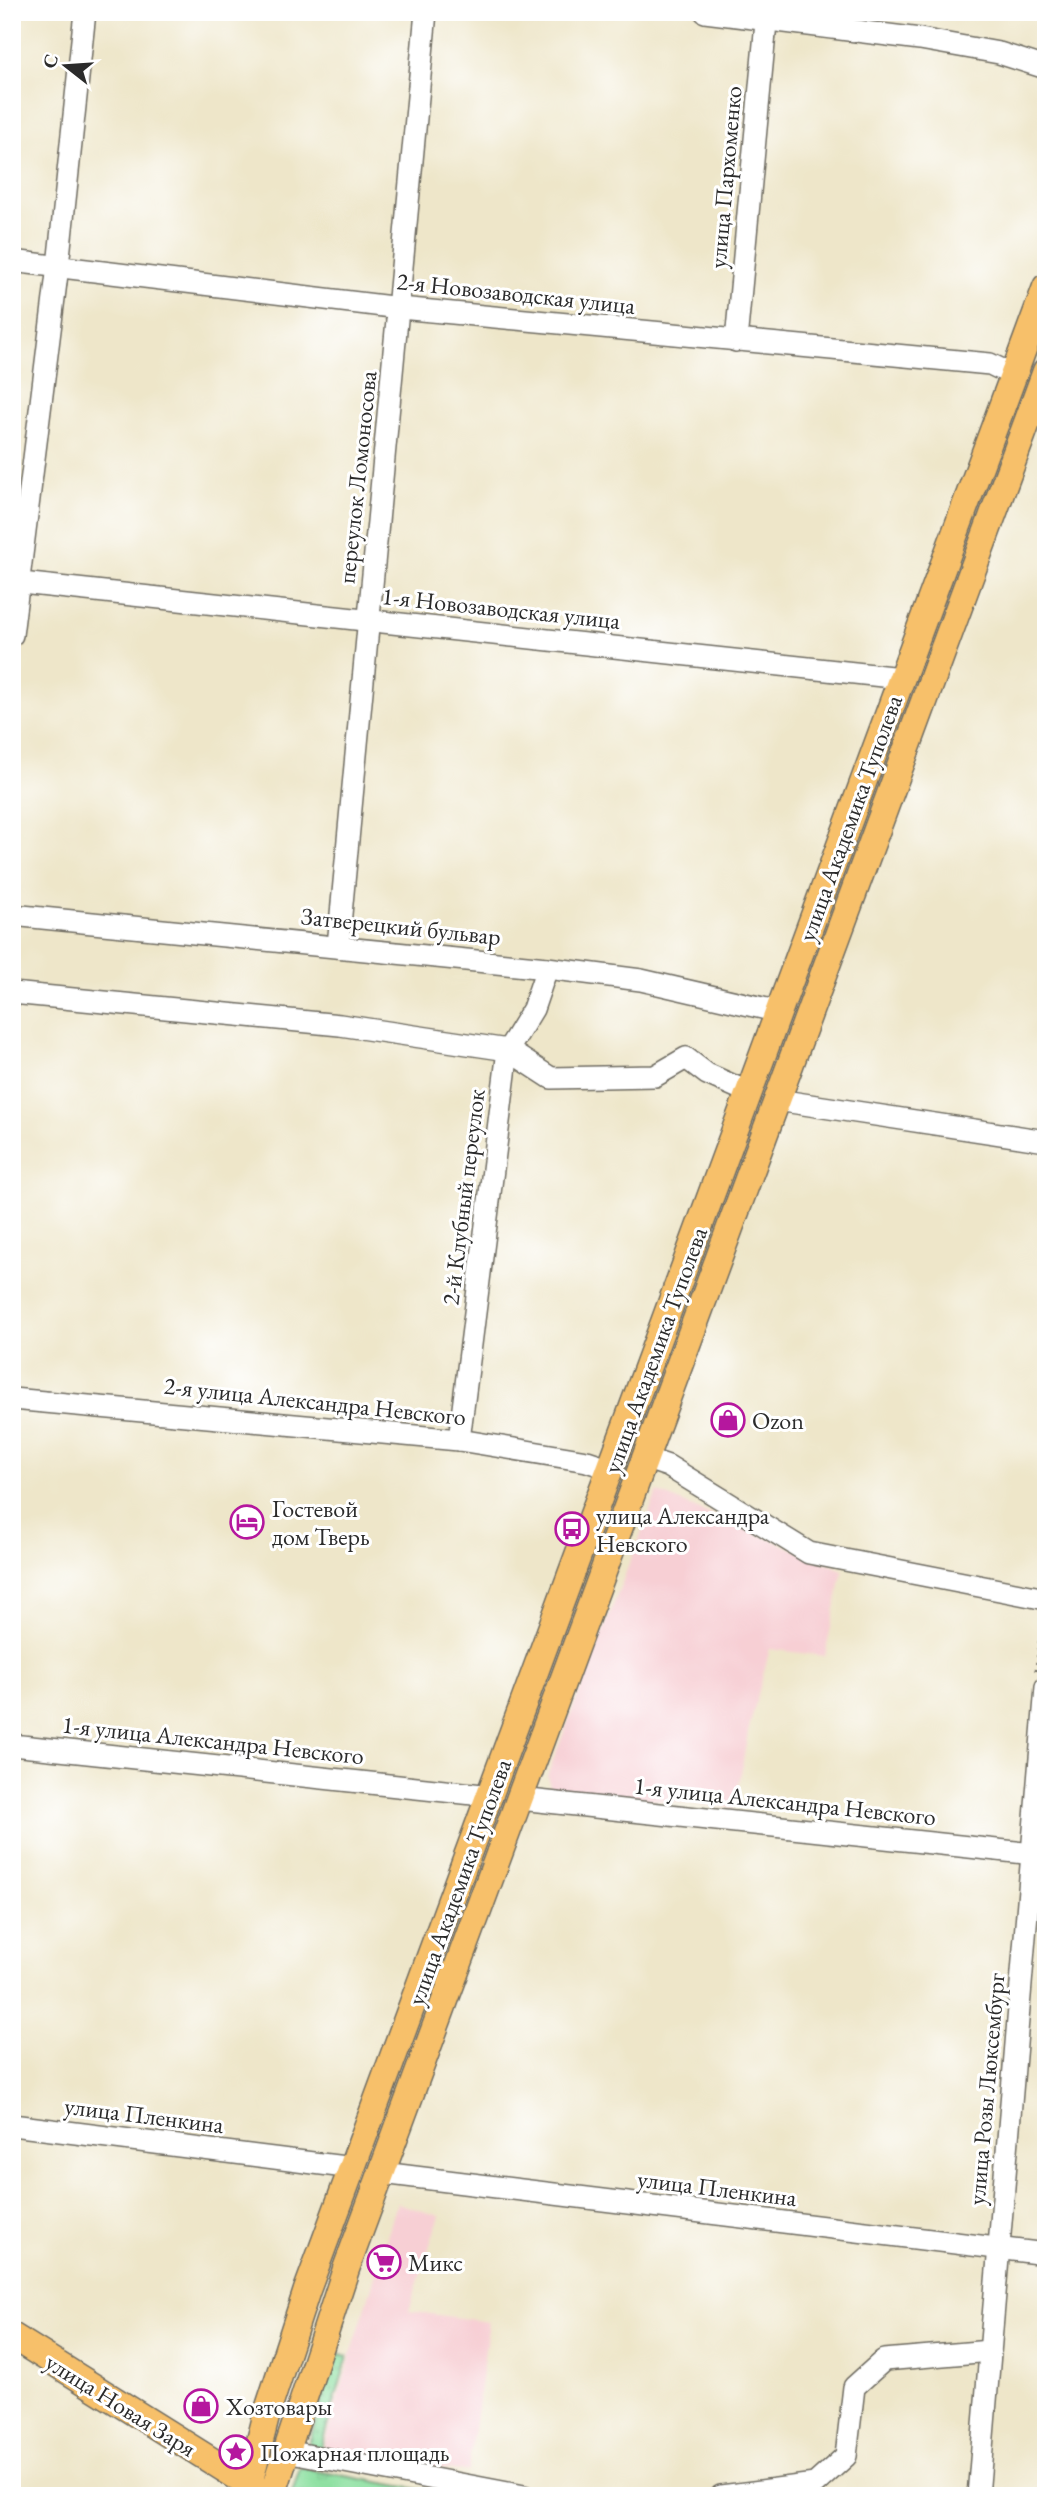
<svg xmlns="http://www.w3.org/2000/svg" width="1058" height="2508" font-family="'EB Garamond',serif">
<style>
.built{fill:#f7cfd4}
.grass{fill:url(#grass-dots);stroke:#5c8666;stroke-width:2}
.park{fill:url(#park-tufts);stroke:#5c8666;stroke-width:2}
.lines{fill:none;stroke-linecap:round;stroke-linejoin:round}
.minor-casing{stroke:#6f6c62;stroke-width:24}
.major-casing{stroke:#6f6c62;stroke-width:29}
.path{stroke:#6f6c62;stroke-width:3.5;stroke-dasharray:2 5;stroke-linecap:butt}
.minor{stroke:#fff;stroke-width:21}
.major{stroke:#f7c06b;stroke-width:26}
.labels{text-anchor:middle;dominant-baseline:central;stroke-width:6;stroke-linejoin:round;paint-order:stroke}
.street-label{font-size:24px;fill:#2b2b2b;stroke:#fff}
.poi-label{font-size:24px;fill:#2b2b2b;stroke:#fff;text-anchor:start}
</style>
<defs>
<pattern id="grass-dots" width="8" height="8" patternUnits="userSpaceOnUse" patternTransform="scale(1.75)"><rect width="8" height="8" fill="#8de0a1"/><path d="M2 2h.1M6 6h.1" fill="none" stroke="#7ac08b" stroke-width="1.8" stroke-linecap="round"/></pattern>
<pattern id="park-tufts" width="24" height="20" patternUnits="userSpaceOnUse" patternTransform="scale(1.75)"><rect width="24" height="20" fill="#8de0a1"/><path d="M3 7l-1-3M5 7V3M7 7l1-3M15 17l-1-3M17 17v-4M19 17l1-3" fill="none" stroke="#7ac08b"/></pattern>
</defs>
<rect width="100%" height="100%" fill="#fff"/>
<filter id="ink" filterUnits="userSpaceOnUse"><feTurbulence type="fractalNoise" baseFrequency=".0143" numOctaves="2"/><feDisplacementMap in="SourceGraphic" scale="14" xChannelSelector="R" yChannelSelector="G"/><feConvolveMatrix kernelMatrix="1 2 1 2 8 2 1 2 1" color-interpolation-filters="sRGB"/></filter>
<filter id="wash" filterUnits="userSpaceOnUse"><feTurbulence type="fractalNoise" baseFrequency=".00686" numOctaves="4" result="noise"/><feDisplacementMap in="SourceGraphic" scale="28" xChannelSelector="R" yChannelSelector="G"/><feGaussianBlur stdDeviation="1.57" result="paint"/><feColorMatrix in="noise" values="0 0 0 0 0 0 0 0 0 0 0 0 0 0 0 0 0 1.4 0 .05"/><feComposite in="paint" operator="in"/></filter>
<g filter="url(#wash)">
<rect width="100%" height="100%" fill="#eee6c9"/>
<g class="built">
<path d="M657,1492l186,78 -18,86 -55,-7 -22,83 -13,76 -184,-19 -4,-13z"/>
<path d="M397,2203l42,13 -30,95 80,11 -21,150 -146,-21z"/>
</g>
<path class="grass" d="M336,2353l12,3 -28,94 -12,-3z"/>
<path class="park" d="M300,2468l156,28h-165z"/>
</g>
<g filter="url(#ink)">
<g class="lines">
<defs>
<g id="minor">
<path d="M705,12l215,27 79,14 47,15"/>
<path d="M12,261l388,47 590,56 23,11"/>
<path d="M736,341l31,-329"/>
<path d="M12,582l889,96"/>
<path d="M12,635l46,-369 27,-254"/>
<path d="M12,915l535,53 94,12 139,32"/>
<path d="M338,946l88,-934"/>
<path d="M12,993l328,32 168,25 43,28 104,-2 31,-18 21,16 43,19"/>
<path d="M777,1100l269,41"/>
<path d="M12,1399l447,41 128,21 24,8"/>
<path d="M459,1440l49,-390 25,-41 14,-41"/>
<path d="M644,1458l24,8 141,87 237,46"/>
<path d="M12,1745l480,51"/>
<path d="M520,1799l523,56"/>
<path d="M12,2125l341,43"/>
<path d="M382,2173l664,81"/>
<path d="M286,2451l238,45"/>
<path d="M721,2496l94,-12 31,-28 8,-69 30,-27 106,-9"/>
<path d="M978,2496l68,-809"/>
</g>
<g id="major">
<path d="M12,2336l251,157"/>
<path d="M246,2496l21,-83 40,-123 739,-2003"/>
<path d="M272,2496l74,-227 700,-1898"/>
</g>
</defs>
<use href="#minor" class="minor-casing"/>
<use href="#major" class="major-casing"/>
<path class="path" d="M1036,1671l6,-52"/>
<use href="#minor" class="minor"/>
<use href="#major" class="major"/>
</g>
</g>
<defs>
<symbol id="shop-ring" viewBox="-11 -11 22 22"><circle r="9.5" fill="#fff" stroke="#b5179e" stroke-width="1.5"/><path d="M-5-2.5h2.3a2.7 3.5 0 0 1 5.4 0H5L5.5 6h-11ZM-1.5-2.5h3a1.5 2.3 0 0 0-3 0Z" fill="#b5179e"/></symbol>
<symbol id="hotel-ring" viewBox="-11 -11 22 22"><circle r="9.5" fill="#fff" stroke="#b5179e" stroke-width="1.5"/><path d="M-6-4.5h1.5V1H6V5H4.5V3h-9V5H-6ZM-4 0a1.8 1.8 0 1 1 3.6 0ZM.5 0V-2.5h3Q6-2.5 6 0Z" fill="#b5179e"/></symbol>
<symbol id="bus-ring" viewBox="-11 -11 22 22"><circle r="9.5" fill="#fff" stroke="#b5179e" stroke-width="1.5"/><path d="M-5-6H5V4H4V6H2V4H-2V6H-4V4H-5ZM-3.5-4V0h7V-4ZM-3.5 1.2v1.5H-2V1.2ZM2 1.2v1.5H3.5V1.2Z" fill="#b5179e"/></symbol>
<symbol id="supermarket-ring" viewBox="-11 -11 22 22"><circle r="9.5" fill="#fff" stroke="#b5179e" stroke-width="1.5"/><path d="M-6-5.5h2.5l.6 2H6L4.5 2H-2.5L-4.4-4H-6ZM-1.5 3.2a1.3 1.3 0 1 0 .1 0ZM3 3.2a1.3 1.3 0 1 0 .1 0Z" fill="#b5179e"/></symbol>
<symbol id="sight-ring" viewBox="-11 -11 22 22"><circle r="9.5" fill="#fff" stroke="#b5179e" stroke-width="1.5"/><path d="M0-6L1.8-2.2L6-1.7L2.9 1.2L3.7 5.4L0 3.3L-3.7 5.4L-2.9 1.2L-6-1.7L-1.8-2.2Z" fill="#b5179e"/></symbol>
</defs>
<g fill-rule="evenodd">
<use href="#shop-ring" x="709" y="1401" width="38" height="38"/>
<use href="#hotel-ring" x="228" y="1503" width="38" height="38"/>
<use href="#bus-ring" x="553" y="1510" width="38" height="38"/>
<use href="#supermarket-ring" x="365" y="2243" width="38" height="38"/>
<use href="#shop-ring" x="182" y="2387" width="38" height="38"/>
<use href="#sight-ring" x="217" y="2433" width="38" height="38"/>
</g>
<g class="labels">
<g class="street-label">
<text transform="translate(725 177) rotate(-85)">улица Пархоменко</text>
<text transform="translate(516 293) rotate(6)">2-я Новозаводская улица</text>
<text transform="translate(357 477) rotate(-84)">переулок Ломоносова</text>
<text transform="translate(501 608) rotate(6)">1-я Новозаводская улица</text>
<text transform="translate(850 818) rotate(-70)">улица Академика Туполева</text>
<text transform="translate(401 926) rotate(6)">Затверецкий бульвар</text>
<text transform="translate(463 1197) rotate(-83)">2-й Клубный переулок</text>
<text transform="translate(655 1350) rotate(-70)">улица Академика Туполева</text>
<text transform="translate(315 1401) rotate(6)">2-я улица Александра Невского</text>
<text transform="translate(213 1740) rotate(6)">1-я улица Александра Невского</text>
<text transform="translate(785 1801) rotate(6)">1-я улица Александра Невского</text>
<text transform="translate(459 1882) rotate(-70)">улица Академика Туполева</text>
<text transform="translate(986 2089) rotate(-85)">улица Розы Люксембург</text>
<text transform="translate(144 2115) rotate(7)">улица Пленкина</text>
<text transform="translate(717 2188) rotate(7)">улица Пленкина</text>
<text transform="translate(121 2405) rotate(32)">улица Новая Заря</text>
</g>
<g class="poi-label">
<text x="752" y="1420">Ozon</text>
<text x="272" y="1508">Гостевой<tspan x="272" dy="28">дом Тверь</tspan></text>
<text x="596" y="1515">улица Александра<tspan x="596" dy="28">Невского</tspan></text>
<text x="408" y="2262">Микс</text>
<text x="226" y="2406">Хозтовары</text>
<text x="260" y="2452">Пожарная площадь</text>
</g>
</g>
<rect width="1058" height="2508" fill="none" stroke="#fff" stroke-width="42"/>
<g transform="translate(66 66) rotate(287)" stroke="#ffffff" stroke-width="5" paint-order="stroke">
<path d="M0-5L12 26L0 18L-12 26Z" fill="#2b2b2b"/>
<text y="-10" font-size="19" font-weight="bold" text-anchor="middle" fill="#2b2b2b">С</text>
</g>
</svg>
